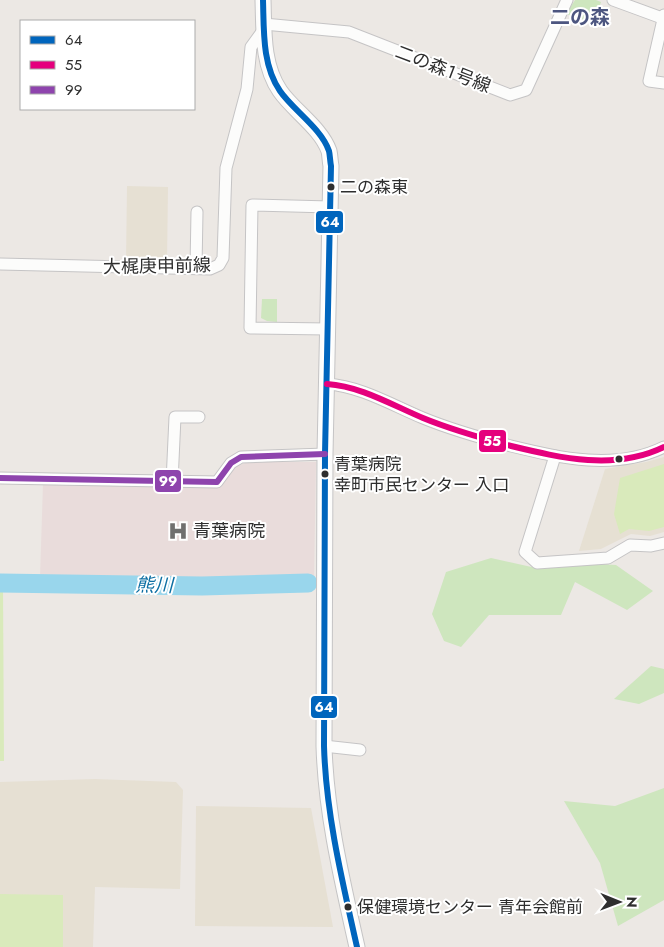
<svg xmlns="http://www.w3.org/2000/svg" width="664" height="947" font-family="Jost,'Noto Sans JP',sans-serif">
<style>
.education{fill:#e6e0d3}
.medical{fill:#e9dcdb}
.green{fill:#cee6be}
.pitch{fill:#d9eabb}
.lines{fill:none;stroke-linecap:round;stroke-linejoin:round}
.river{stroke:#99d6ec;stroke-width:19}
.minor-casing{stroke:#c5c4c5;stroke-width:13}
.tertiary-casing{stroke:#c5c4c5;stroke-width:17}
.minor{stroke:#fcfcfb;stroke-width:11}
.tertiary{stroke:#fcfcfb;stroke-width:15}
.bus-1-casing{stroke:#fff;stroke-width:10}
.bus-2-casing{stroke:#fff;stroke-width:10}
.bus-3-casing{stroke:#fff;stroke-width:10}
.bus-1{stroke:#0065bd;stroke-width:6}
.bus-2{stroke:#e5007d;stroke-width:6}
.bus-3{stroke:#8e44ad;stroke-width:6}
.bus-dot{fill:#2e2e2e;stroke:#fff;stroke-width:2}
.labels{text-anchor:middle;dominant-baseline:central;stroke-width:4;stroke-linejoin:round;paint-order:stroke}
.bus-label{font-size:17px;fill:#2e2e2e;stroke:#fff;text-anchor:start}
.street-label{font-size:18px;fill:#2e2e2e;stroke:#fff}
.poi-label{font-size:18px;fill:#2e2e2e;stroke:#fff;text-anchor:start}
.water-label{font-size:19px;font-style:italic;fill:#0d6fa3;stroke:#fff}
.quarter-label{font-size:20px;font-weight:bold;fill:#4d5680;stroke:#fff}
.line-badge{stroke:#fff;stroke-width:2}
.badge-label{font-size:14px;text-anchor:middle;font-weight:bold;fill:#fff}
</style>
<rect width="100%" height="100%" fill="#ece8e4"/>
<g class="education">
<path d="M127,186l41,1 -1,76 -41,-1z"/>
<path d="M664,457v75l-14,4 -19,-2 -30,15 -22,2 26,-82 41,-7z"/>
<path d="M95,779l81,3 7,8 -3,99 -85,-2 -2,60h-93v-165z"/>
<path d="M196,806l115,2 22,119 -138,-1z"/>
</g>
<path class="medical" d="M248,462h68l-2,118 -274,-2 3,-94 181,-1 10,-16z"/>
<g class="green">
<path d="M575,0h21l5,2 -7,21 -28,-9z"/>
<path d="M262,299h15v23l-10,-1 -6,-3z"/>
<path d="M491,558l45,10 48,-5 32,2 37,26 -26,19 -52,-28 -14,33h-72l-28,32 -17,-6 -12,-27 14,-42z"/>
<path d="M651,666l13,3v24l-25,11 -25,-5z"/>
<path d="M664,788v112l-46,26 -18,-63 -36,-62 51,5z"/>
</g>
<g class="pitch">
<path d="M664,464v63l-15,4 -20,-2 -9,5 -6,-20 6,-36z"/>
<path d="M0,584h3l1,177h-4z"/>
<path d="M0,894l63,1v52h-63z"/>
</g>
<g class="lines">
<path class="river" d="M0,583l202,3 106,-3"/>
<defs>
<g id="minor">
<path d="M613,0l49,18"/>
<path d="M664,15l-15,66 15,2"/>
<path d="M264,24l85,8 161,63 16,-5 41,-90"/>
<path d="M0,264l210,5 9,-4 4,-7 3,-90 21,-79 4,-42 13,-18"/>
<path d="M196,268l1,-56"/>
<path d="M328,329l-78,-1 2,-123 78,2"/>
<path d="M327,384c33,2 65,21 96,34 29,12 58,20 88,28 50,12 104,25 153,1"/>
<path d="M555,456l-30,96 12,11 71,-5 22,-13 21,1 13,-3"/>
<path d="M0,478l217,4 14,-19 10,-6 84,-3"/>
<path d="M172,482l3,-65h24"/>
<path d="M324,746l36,4"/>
</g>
<path id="tertiary" d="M263,0c1,30 -1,65 17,91 13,19 41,37 49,60 1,4 1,10 2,15l-6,288 -1,292c2,68 18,134 33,201"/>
</defs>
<use href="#minor" class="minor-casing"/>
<use href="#tertiary" class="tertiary-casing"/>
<use href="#minor" class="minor"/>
<use href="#tertiary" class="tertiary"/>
<defs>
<path id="bus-1" d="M263,0c1,30 -1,65 17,91 13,19 41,37 49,60 1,4 1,10 2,15l-6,288 -1,292c2,68 18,134 33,201"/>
<path id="bus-2" d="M327,384c33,2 65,21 96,34 29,12 58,20 88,28 50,12 104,25 153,1"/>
<path id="bus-3" d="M0,478l217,4 14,-19 10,-6 84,-3"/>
</defs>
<use href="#bus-1" class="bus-1-casing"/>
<use href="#bus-2" class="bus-2-casing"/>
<use href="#bus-3" class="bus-3-casing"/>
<use href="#bus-1" class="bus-1"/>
<use href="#bus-2" class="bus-2"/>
<use href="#bus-3" class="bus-3"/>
</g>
<defs>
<symbol id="hospital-bare" viewBox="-9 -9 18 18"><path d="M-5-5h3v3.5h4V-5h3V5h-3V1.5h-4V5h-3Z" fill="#706f6e" stroke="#fff" stroke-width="2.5" paint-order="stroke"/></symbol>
</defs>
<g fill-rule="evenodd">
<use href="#hospital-bare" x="164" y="517" width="28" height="28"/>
</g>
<g class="bus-dot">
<circle cx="331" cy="187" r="4.5"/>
<circle cx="619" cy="459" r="4.5"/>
<circle cx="325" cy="474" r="4.5"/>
<circle cx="348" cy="907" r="4.5"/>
</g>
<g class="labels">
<g class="bus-label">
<text x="340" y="187">二の森東</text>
<text x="334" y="464">青葉病院<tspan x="334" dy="21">幸町市民センター 入口</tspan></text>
<text x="357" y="907">保健環境センター 青年会館前</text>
</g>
<g class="street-label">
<text transform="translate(443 69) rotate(21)">二の森１号線</text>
<text transform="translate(157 266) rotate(-1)">大梶庚申前線</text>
</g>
<g class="poi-label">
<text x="193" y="531">青葉病院</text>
</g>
<g class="water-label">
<text transform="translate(154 585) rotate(1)">熊川</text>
</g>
<g class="quarter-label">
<text x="580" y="17">二の森</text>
</g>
</g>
<g class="line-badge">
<rect x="315" y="210" width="29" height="24" rx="5" fill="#0065bd"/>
<rect x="478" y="429" width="29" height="24" rx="5" fill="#e5007d"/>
<rect x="154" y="469" width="28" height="24" rx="5" fill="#8e44ad"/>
<rect x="310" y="695" width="28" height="24" rx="5" fill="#0065bd"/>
</g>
<g class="badge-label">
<text x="330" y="227">64</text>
<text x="492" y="446">55</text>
<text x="168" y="486">99</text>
<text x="324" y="712">64</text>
</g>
<rect x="20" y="20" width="175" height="90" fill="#ffffff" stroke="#ababab"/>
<rect x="30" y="36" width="25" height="8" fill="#0065bd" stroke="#ababab"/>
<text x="65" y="45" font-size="15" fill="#2e2e2e">64</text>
<rect x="30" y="61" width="25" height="8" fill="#e5007d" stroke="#ababab"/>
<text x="65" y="70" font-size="15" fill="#2e2e2e">55</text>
<rect x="30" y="86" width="25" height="8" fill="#8e44ad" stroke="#ababab"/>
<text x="65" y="95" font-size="15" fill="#2e2e2e">99</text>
<g transform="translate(619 902) rotate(91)" stroke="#ffffff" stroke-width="4" paint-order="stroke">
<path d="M0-4L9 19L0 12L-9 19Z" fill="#2e2e2e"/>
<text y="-8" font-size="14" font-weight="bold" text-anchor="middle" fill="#2e2e2e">N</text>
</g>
</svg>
